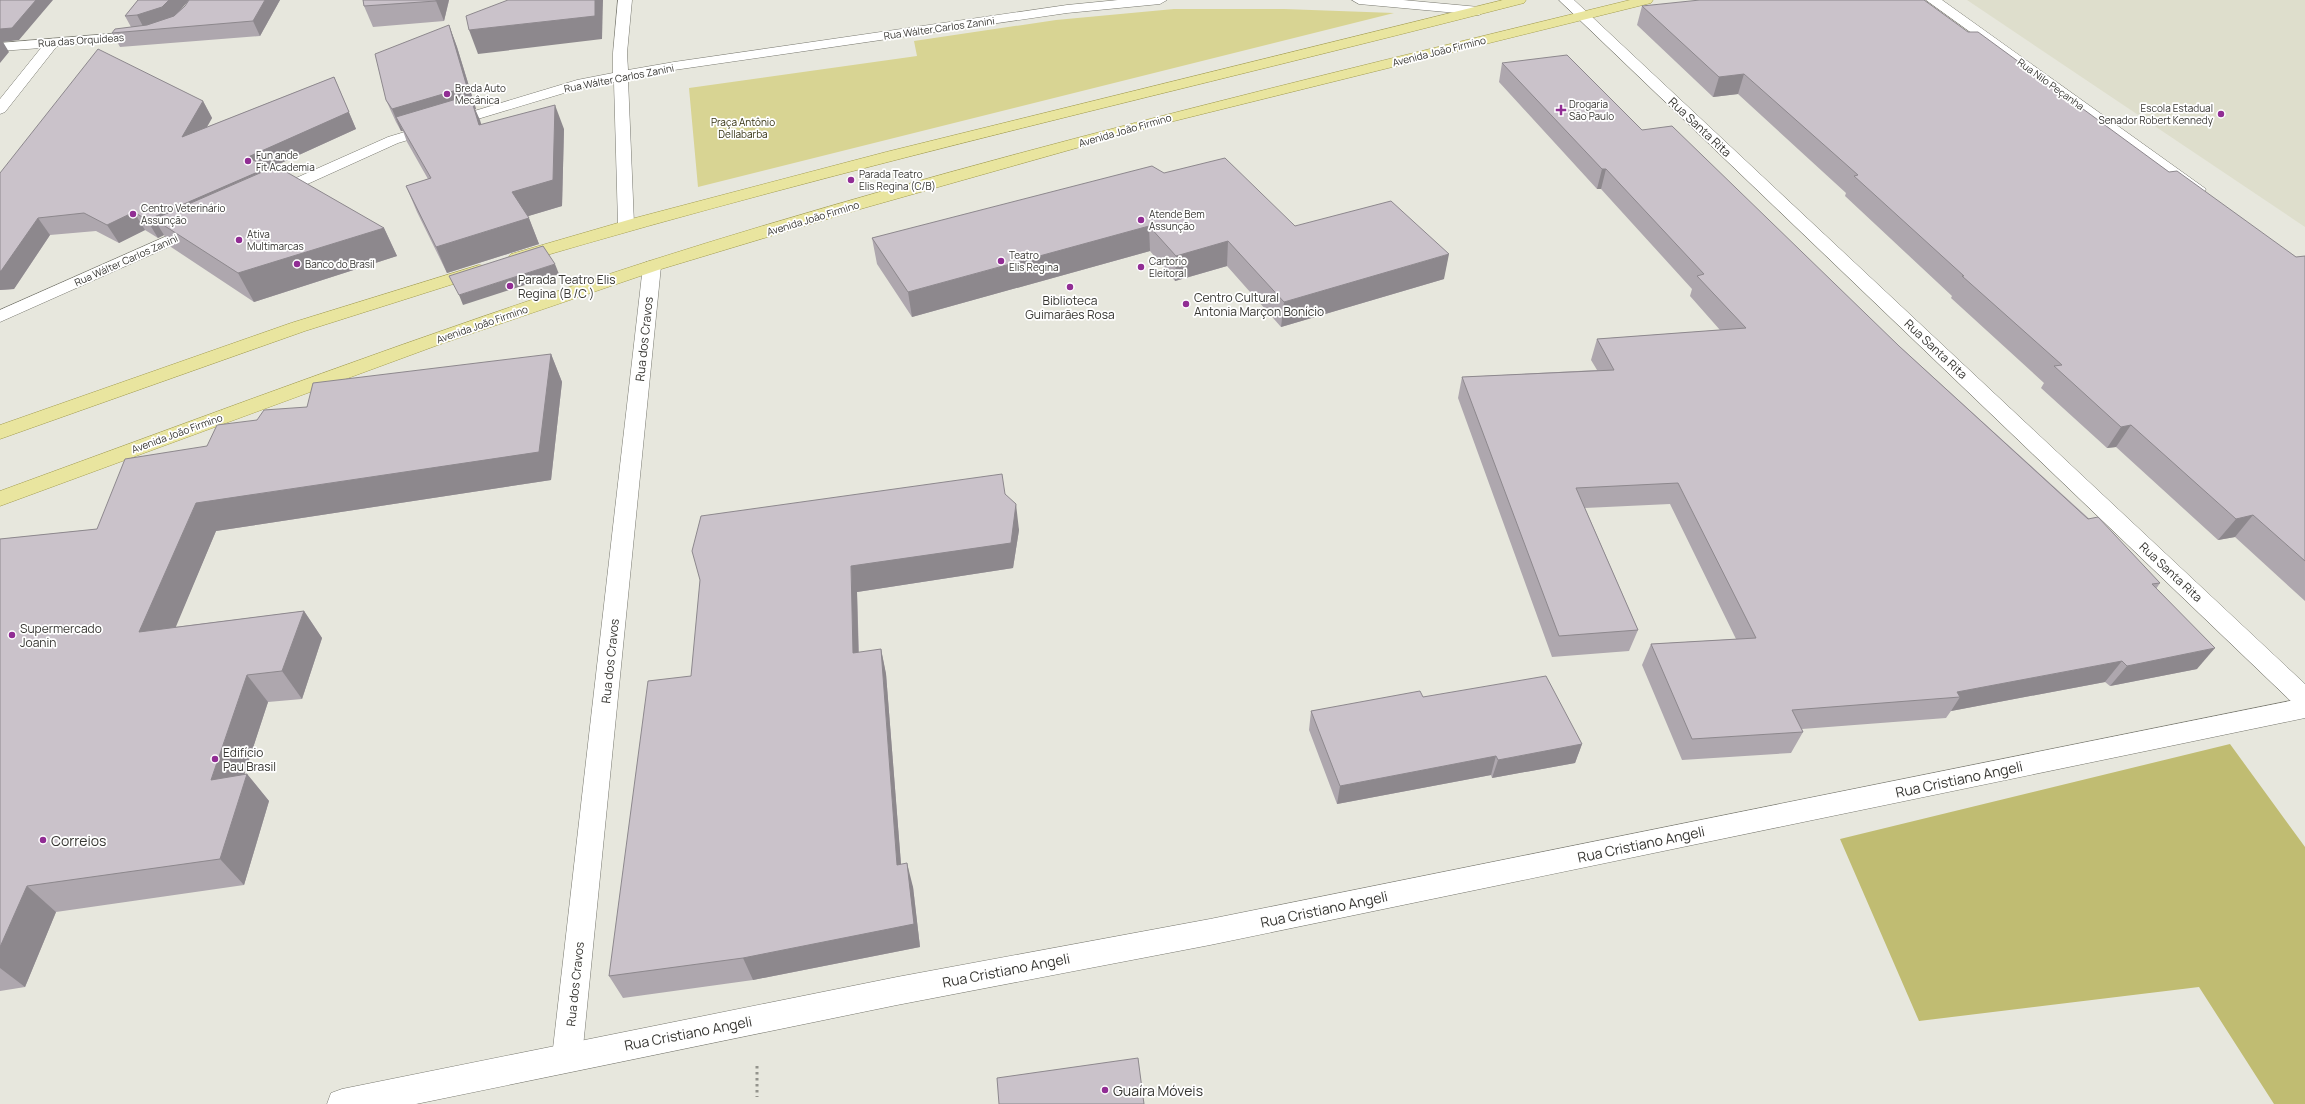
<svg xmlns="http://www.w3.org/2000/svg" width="2305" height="1104" font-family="Manrope,sans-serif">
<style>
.built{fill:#dedecc}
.green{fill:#d8d493}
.forest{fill:#c0bc72}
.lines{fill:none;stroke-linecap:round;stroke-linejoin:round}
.street-casing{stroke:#78786f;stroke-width:1}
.secondary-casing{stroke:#78786f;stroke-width:1}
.primary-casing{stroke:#a29c4f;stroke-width:1}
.path{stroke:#93938c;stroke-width:3;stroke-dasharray:2.5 3.5;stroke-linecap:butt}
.street{fill:#fff;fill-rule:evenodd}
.secondary{fill:#fff;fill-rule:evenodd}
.primary{fill:#e9e59f;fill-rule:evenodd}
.wall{fill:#aea7ae;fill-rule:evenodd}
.shaded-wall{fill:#8d888d}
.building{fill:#cac2ca;stroke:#8d888d}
.poi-dot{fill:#912d94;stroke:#fff;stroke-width:1.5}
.labels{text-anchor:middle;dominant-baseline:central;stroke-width:3.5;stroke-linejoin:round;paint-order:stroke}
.far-street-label{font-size:10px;fill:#373632;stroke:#fff}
.far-poi-label{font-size:10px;fill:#373632;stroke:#fff;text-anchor:start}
.far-park-label{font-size:10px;fill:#343110;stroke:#fff}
.street-label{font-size:12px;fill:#373632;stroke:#fff}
.poi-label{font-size:12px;fill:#373632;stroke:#fff;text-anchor:start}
.near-street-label{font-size:14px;fill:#373632;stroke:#fff}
.near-poi-label{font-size:14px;fill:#373632;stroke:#fff;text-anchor:start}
</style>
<rect width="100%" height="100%" fill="#e7e7dd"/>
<path class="built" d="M1967,0h338v227z"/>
<path class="green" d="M1174,9h110l110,4 -696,174 -9,-99 228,-32 -3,-15 142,-21z"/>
<path class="forest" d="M2230,744l75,103v257h-31l-75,-117 -280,34 -79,-182z"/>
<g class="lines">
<defs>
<g id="street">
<path d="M618,0h14l-5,53 1,17 46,-8 393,-57 51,-5h49l-7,4 -93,9 -393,57 -46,9 6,145 -2,4h-12l-2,-4 -4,-142 -30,5 -186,56 -117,53h-12l-2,-3 2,-3 119,-53 189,-57 36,-7v-20z"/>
<path d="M1352,0h51l76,7 7,4 -7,4 -120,-11z"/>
<path d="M1559,0h15l731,684v25l-9,-3z"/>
<path d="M1926,0h16l264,189 -2,3h-12z"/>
<path d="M144,31l7,4 -2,3 -92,8 -52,66 -5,2v-15l41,-51 -41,3v-8z"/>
<path d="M194,224l6,1 2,4 -2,4 -200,89v-12z"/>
<path d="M652,261l6,1 3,4 -79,791 -4,10 -11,5 -11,-5 -4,-10 91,-791 3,-4z"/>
</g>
<path id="secondary" d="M2305,698v20l-1095,227 -313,60 -481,99h-89l4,-11 11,-4 555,-112 313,-58z"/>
<g id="primary">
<path d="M1503,0h23l-2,3c-334,86 -670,161 -1001,259h-12l-3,-4 3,-4 124,-36 251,-66z"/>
<path d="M1630,0h23l-2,3 -493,122 -294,83 -206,62 -220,75 -438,161v-15c214,-78 428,-159 646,-229 323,-103 654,-181 984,-262z"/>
<path d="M479,265l6,1 3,4 -3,4 -180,57 -305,108v-14l291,-102z"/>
</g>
</defs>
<use href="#street" class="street-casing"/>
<use href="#secondary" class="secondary-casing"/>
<use href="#primary" class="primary-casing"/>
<path class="path" d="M757,1066v31"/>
<use href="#street" class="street"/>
<use href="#secondary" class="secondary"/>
<use href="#primary" class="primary"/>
</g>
<g class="wall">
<path d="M138,0h142l-20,36 -140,11 -8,-14 19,-6 -6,-11zM189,0l-4,6 -6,5z"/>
<path d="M363,0h86l-5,21 -71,6 -9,-21z"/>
<path d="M1642,6l326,26 201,140 127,85 9,-1v345l-70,-64 -17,3 -102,-93 -9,1 -66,-60 3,-5 -93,-85 1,-2 -107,-100 1,-3 -108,-99 -25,3 -76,-72z"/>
<path d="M449,25l8,22 19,62h-1l6,16 83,4 -2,77 -34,10 11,28 -92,29 -30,-61 -11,-26 22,-7 -21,-37 -4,-11h-2l-5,-9 -10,-22z"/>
<path d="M1502,63l140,67 257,216 261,237 -4,6 41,80 -87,17 -5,-4 -154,29 -5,7 -144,11 1,3 -12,21 -109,7 -40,-95 9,-21 85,-5 -66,-135 -85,4 53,122 -9,21 -77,6 -94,-259 4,-21 135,-7 -6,-10 6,-21 123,-9 -30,-34 2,-7 -91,-100h-4l-98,-107z"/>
<path d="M334,77l22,52 -88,40 116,59 13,28 -143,46 -83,-55 -7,-12 -6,3 -13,-8 -26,13 -23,-12 -46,4 -36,54 -14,1v-117l203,-72 9,17 -5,9z"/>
<path d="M1164,173l131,53 149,53 -163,48 -54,-61 -52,15 -25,-30 -238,66 -35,-53 -5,-26z"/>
<path d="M551,354l11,28 -11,98 -335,51 -41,96 129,-16 18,27 -20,61 -34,3 -24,73 3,-1 22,27 -25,84 -188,27 -31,75 -25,4v-452l97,-10 110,-83 100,-39z"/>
<path d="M1005,494l14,36 -6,38 -156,24 2,61 22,-4 5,25 15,191 12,22 7,60 -167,33 -130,18 -14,-22 82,-300z"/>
<path d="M1423,697l159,47 -7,19 -83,15 -1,-3 -154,29 -28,-74 2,-19z"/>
</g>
<g class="shaded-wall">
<path d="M36,0h17l-34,40 -16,2 6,10 -9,11v-34z"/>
<path d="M169,0h20l-19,22 -25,8 -8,-15z"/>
<path d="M265,0h15l-20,36 -7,-15z"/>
<path d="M436,0h13l-5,21 -8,-20z"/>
<path d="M595,0h8l-1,39 -124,15 -9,-24z"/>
<path d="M449,25l8,22 19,62h-1l5,11 9,30 -93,-33 7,14h-2l-9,-22z"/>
<path d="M1744,74l-6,20 -25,3 6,-20z"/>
<path d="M334,77l22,52 -88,40 -114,50 10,16 -6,3 -11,-18 101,-63z"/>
<path d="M203,101l9,17 -21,36 -9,-17z"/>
<path d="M555,105l9,24 -2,77 -40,12 -10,-26z"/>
<path d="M1602,169h4l-5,20h-4z"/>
<path d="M134,212l11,18 -26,13 -12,-18z"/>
<path d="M38,218l12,17 -36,54 -14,1v-19z"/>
<path d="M529,218l10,26 -92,29 -11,-26z"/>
<path d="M1149,226l1,25 -238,66 -4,-25z"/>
<path d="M384,228l13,28 -143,46 -16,-29z"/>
<path d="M1228,241l-1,25 -52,15 1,-25z"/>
<path d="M1449,254l-5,25 -163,48 3,-25z"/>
<path d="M555,264l4,10 -96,31 -4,-10z"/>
<path d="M551,354l11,28 -11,98 -335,51 -54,129 -23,-28 57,-129z"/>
<path d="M2131,425l-15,22 -9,1 14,-21z"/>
<path d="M1016,504l3,26 -6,38 -156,24 2,86 -6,-25 -2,-87z"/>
<path d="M2253,515l-18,22 -17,3 18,-21z"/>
<path d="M304,611l18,27 -20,61 -20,-28z"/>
<path d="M2215,648l-18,21 -87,17 17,-20z"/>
<path d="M881,649l5,25 17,215 -6,-24z"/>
<path d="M2122,661l-17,21 -154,29 9,-14 -3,-5z"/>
<path d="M247,675l21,27 -34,104 -23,-26z"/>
<path d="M1582,744l-7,19 -83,15 6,-18z"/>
<path d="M1496,756l-5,19 -154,29 3,-18z"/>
<path d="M247,774l22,27 -25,84 -24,-26z"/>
<path d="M907,863l6,24 7,60 -167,33 -10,-22z"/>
<path d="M27,886l29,26 -31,75 -25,-19v-21z"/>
</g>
<g class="building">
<path d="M0,0h36l-24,28 -12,1z"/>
<path d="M138,0h31l-7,7 -25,8 -12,1z"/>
<path d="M189,0h76l-12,21 -141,12 3,-4 32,-4 27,-9 11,-10z"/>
<path d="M363,0h73v1l-72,5z"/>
<path d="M508,0h87v16l-126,14 -3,-14z"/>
<path d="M1700,0h224l44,32h10l191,140 8,-1 119,86 9,-1v305l-52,-46 -17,4 -105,-94 -10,2 -67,-61 8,-1 -100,-89h2l-110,-100 4,-1 -114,-101 -25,3 -77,-71z"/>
<path d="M449,25l18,62 -75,22 -6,-9 -11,-46z"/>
<path d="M98,49l105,52 -21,36 152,-60 15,35 -101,45 19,11 -120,52 -13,-8 -27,13 -23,-12 -46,5 -37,53h-1v-98z"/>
<path d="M1567,55l75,75 30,-4 227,220 189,173 10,-2 62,66 -8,1 63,64 -88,18 -5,-5 -165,31 3,5 -168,13 11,22 -111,7 -41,-95 105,-6 -78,-155 -102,5 62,142 -79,6 -97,-259 152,-7 -17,-31 149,-11 -49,-52 7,-2 -98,-105h-4l-100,-106z"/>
<path d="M470,95l9,30 76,-20 -2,75 -41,12 17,26 -93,29 -30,-61 25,-8 -35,-61z"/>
<path d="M1225,158l70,68 96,-25 58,53 -165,48 -56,-61 -52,15 -27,-30 -241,66 -36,-54 280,-72 12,7z"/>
<path d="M276,166l108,62 -146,45 -84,-54z"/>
<path d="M543,246l12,18 -96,31 -10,-19z"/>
<path d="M551,354l-12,98 -343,51 -57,129 165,-21 -22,60 -35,4 -36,105 36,-6 -27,85 -193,27 -27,61v-408l97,-10 28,-70 82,-13 10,-21 40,-5 7,-10 43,-3 6,-24z"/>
<path d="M1002,474l3,20 11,10 -5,39 -160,23 2,87 28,-4 16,216 10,-2 7,61 -171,34 -134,18 39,-295 43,-5 9,-96 -8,-29 9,-35z"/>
<path d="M1546,676l36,68 -84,16 -2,-4 -156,30 -29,-75 109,-20 3,6z"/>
<path d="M1138,1058l6,46h-145l-2,-26z"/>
</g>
<g class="poi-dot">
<circle cx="447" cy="94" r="4"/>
<path d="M1559 104h4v4h4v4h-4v4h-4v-4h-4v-4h4z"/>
<circle cx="2221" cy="114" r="4"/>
<circle cx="248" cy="161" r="4"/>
<circle cx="851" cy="180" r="4"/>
<circle cx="133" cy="214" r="4"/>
<circle cx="1141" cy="220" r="4"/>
<circle cx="239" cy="240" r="4"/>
<circle cx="1001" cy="261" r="4"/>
<circle cx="297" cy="264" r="4"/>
<circle cx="1141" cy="267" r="4"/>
<circle cx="510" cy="286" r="4"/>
<circle cx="1070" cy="287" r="4"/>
<circle cx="1186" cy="304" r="4"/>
<circle cx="12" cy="635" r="4"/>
<circle cx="215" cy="759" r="4"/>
<circle cx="43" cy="840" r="4"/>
<circle cx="1105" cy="1090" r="4"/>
</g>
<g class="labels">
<g class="far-street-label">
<text transform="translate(939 28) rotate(-8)">Rua Wálter Carlos Zanini</text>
<text transform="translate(81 40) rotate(-4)">Rua das Orquídeas</text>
<text transform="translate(1439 51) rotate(-14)">Avenida João Firmino</text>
<text transform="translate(619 78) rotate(-11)">Rua Wálter Carlos Zanini</text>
<text transform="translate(2051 84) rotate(36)">Rua Nilo Peçanha</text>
<text transform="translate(1125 130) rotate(-16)">Avenida João Firmino</text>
<text transform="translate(813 218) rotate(-17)">Avenida João Firmino</text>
<text transform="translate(126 260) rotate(-24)">Rua Wálter Carlos Zanini</text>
<text transform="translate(482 324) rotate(-19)">Avenida João Firmino</text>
<text transform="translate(177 433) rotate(-20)">Avenida João Firmino</text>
</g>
<g class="far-poi-label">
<text x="455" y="88">Breda Auto<tspan x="455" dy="12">Mecânica</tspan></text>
<text x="1569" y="104">Drogaria<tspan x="1569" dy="12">São Paulo</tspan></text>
<text x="2213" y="108" text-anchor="end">Escola Estadual<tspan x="2213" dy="12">Senador Robert Kennedy</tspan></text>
<text x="256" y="155">Fun ande<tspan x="256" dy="12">Fit Academia</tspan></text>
<text x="859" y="174">Parada Teatro<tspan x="859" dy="12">Elis Regina (C/B)</tspan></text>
<text x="141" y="208">Centro Veterinário<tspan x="141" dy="12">Assunção</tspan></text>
<text x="1149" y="214">Atende Bem<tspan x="1149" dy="12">Assunção</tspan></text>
<text x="247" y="234">Ativa<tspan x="247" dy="12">Multimarcas</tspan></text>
<text x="1009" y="255">Teatro<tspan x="1009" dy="12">Elis Regina</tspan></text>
<text x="1149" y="261">Cartorio<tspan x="1149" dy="12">Eleitoral</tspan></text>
<text x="305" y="264">Banco do Brasil</text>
</g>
<g class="far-park-label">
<text x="743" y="122">Praça Antônio<tspan x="743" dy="12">Dellabarba</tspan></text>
</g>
<g class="street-label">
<text transform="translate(1700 127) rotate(43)">Rua Santa Rita</text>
<text transform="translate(644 339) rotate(-84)">Rua dos Cravos</text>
<text transform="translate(1936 349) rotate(43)">Rua Santa Rita</text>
<text transform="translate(2171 572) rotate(43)">Rua Santa Rita</text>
<text transform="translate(610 661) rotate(-84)">Rua dos Cravos</text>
<text transform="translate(575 984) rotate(-84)">Rua dos Cravos</text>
</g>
<g class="poi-label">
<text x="518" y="279">Parada Teatro Elis<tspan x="518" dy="14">Regina (B /C )</tspan></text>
<text x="1194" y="297">Centro Cultural<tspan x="1194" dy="14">Antonia Marçon Bonício</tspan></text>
<text x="1070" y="300" text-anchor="middle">Biblioteca<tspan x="1070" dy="14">Guimarães Rosa</tspan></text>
<text x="20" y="628">Supermercado<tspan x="20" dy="14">Joanin</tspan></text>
<text x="223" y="752">Edifício<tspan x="223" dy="14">Pau Brasil</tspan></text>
</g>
<g class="near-street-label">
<text transform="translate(1959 779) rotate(-12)">Rua Cristiano Angeli</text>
<text transform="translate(1641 844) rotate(-12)">Rua Cristiano Angeli</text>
<text transform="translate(1324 909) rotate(-12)">Rua Cristiano Angeli</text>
<text transform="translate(1006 970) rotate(-11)">Rua Cristiano Angeli</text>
<text transform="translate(688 1033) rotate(-11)">Rua Cristiano Angeli</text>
</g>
<g class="near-poi-label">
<text x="51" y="840">Correios</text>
<text x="1113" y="1090">Guaíra Móveis</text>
</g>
</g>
</svg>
